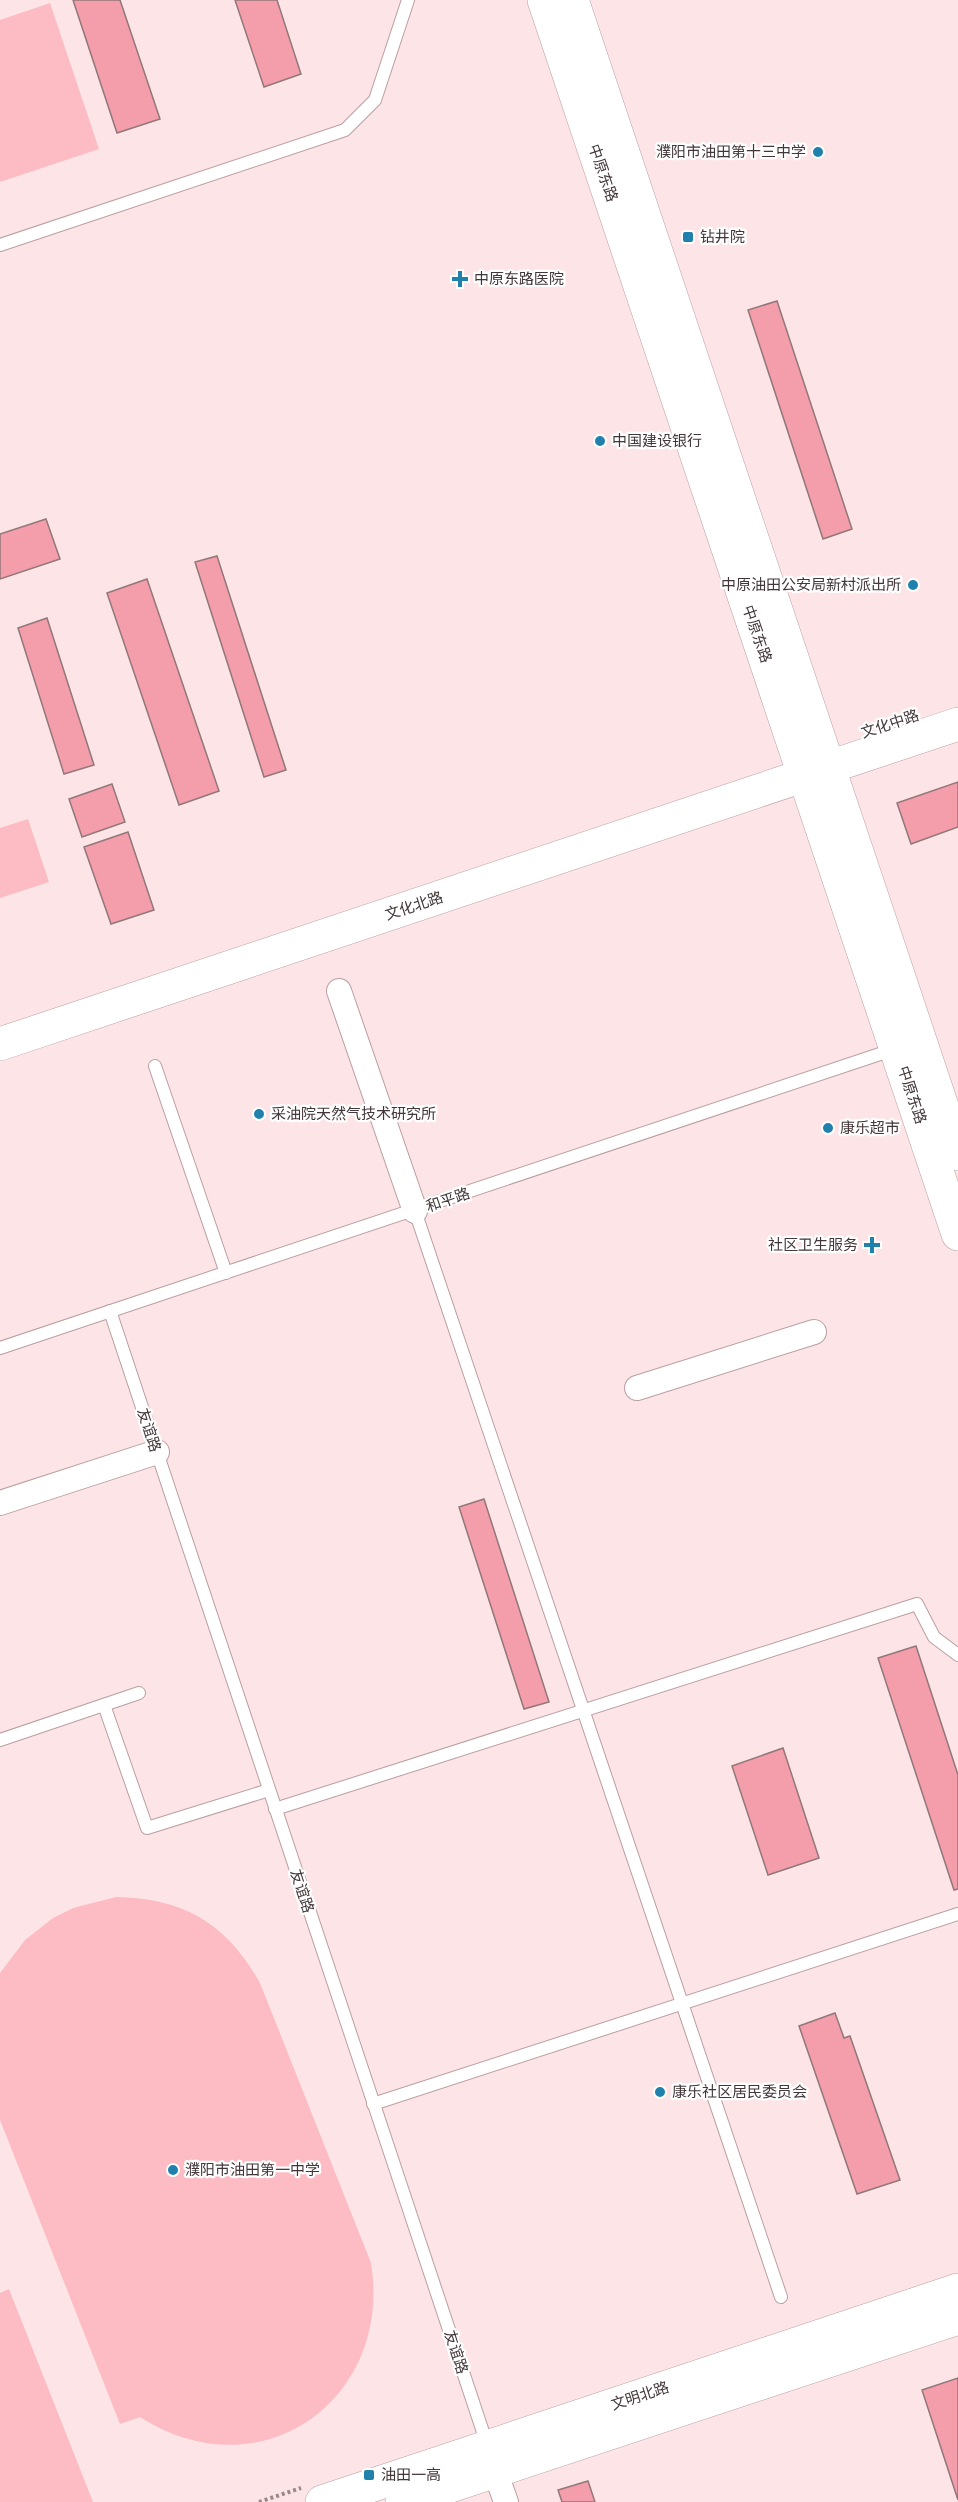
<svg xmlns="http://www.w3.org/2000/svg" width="958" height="2502" font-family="Raleway,'Noto Sans SC',sans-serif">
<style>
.green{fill:#fdbbc3}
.building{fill:#f39eaa;stroke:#92777a;stroke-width:1.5}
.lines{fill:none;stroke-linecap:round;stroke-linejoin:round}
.lane-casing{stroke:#ba9ea1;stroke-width:14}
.street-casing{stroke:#ba9ea1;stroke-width:26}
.secondary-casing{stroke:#ba9ea1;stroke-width:34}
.primary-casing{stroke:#ba9ea1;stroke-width:34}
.path{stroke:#9a888a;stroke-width:4;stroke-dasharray:3 3;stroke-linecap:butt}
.lane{stroke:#fff;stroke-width:12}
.street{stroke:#fff;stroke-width:24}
.secondary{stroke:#fff;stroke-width:33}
.primary{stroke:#fff;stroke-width:33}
.poi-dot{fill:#2081ad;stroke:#fff;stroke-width:2}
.labels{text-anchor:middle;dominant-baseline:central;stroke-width:4.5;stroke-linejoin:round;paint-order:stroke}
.poi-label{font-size:15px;fill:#423638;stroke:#fff;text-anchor:start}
.street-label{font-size:15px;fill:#423638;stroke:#fff}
</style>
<rect width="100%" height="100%" fill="#fde5e7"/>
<g class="green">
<path d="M50,3l49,146 -99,33v-162z"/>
<path d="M28,819l21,63 -49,16v-70z"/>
<path d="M116,1897c68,1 111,27 144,86l111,280c22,138 -112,231 -231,154l-20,7 -120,-304v-147l25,-33 28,-22 20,-10z"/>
<path d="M9,2289l84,213h-93v-209z"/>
</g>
<g class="building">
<path d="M73,0h47l40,119 -43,14z"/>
<path d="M235,0h42l24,74 -37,13z"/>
<path d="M777,301l75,228 -29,10 -75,-229z"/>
<path d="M46,519l14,40 -60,20v-45z"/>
<path d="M217,556l69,214 -22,7 -69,-215z"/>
<path d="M147,579l72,212 -40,14 -72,-212z"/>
<path d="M47,618l47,147 -30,9 -46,-146z"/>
<path d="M958,782v45l-47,17 -14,-41z"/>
<path d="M112,784l13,38 -43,15 -13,-38z"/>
<path d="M128,832l26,78 -43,14 -27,-77z"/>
<path d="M484,1499l65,203 -25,7 -65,-202z"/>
<path d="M916,1646l42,129v114l-4,1 -76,-232z"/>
<path d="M783,1748l36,110 -51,17 -36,-109z"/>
<path d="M835,2013l9,25 6,-2 50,144 -43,14 -58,-168z"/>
<path d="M958,2378v122l-36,-110z"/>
<path d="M588,2481l7,21h-33l-4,-12z"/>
</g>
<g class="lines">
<defs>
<g id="lane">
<path d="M0,245l345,-115 30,-30 33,-100"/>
<path d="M155,1066l71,207"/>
<path d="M415,1211l366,1086"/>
<path d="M110,1311l378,1136"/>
<path d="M0,1348l895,-299"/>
<path d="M104,1705l43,123 122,-38"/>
<path d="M0,1740l139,-47"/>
<path d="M275,1809l642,-205 17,33 24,18"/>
<path d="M373,2104l585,-190"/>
</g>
<g id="street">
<path d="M339,991l76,220"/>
<path d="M637,1388l177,-56"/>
<path d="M0,1503l157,-51"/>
<path d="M495,2471l11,31"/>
</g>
<g id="secondary">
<path d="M0,1044l958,-320"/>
<path d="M322,2502l636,-212"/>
<path d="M402,2502l556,-184"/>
</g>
<g id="primary">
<path d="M544,0l414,1234"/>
<path d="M572,0l386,1154"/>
</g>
</defs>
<use href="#lane" class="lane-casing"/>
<use href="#street" class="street-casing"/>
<use href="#secondary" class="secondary-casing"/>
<use href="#primary" class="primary-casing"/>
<path class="path" d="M259,2502l42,-14"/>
<use href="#lane" class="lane"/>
<use href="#street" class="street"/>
<use href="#secondary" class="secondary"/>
<use href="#primary" class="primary"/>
</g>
<g class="poi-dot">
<circle cx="818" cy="152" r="6"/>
<rect x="682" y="231" width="12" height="12" rx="3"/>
<path d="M457 270h6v6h6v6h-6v6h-6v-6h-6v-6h6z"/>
<circle cx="600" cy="441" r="6"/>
<circle cx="913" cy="585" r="6"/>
<circle cx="259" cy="1114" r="6"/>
<circle cx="828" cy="1128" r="6"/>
<path d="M869 1236h6v6h6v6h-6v6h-6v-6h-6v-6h6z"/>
<circle cx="660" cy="2092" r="6"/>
<circle cx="173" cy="2170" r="6"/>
<rect x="363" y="2469" width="12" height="12" rx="3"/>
</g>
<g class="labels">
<g class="poi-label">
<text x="806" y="152" text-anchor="end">濮阳市油田第十三中学</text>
<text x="700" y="237">钻井院</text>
<text x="474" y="279">中原东路医院</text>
<text x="612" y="441">中国建设银行</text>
<text x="901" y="585" text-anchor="end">中原油田公安局新村派出所</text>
<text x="271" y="1114">采油院天然气技术研究所</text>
<text x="840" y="1128">康乐超市</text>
<text x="858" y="1245" text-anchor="end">社区卫生服务</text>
<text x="672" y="2092">康乐社区居民委员会</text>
<text x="185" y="2170">濮阳市油田第一中学</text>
<text x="381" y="2475">油田一高</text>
</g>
<g class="street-label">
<text transform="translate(603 173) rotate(71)">中原东路</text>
<text transform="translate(757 634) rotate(71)">中原东路</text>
<text transform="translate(890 724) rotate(-18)">文化中路</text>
<text transform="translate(414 906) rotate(-18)">文化北路</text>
<text transform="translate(912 1095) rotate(72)">中原东路</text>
<text transform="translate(448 1200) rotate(-19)">和平路</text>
<text transform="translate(149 1430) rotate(72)">友谊路</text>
<text transform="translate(302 1891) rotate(72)">友谊路</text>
<text transform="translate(456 2352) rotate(72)">友谊路</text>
<text transform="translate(640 2396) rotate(-18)">文明北路</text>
</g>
</g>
</svg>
